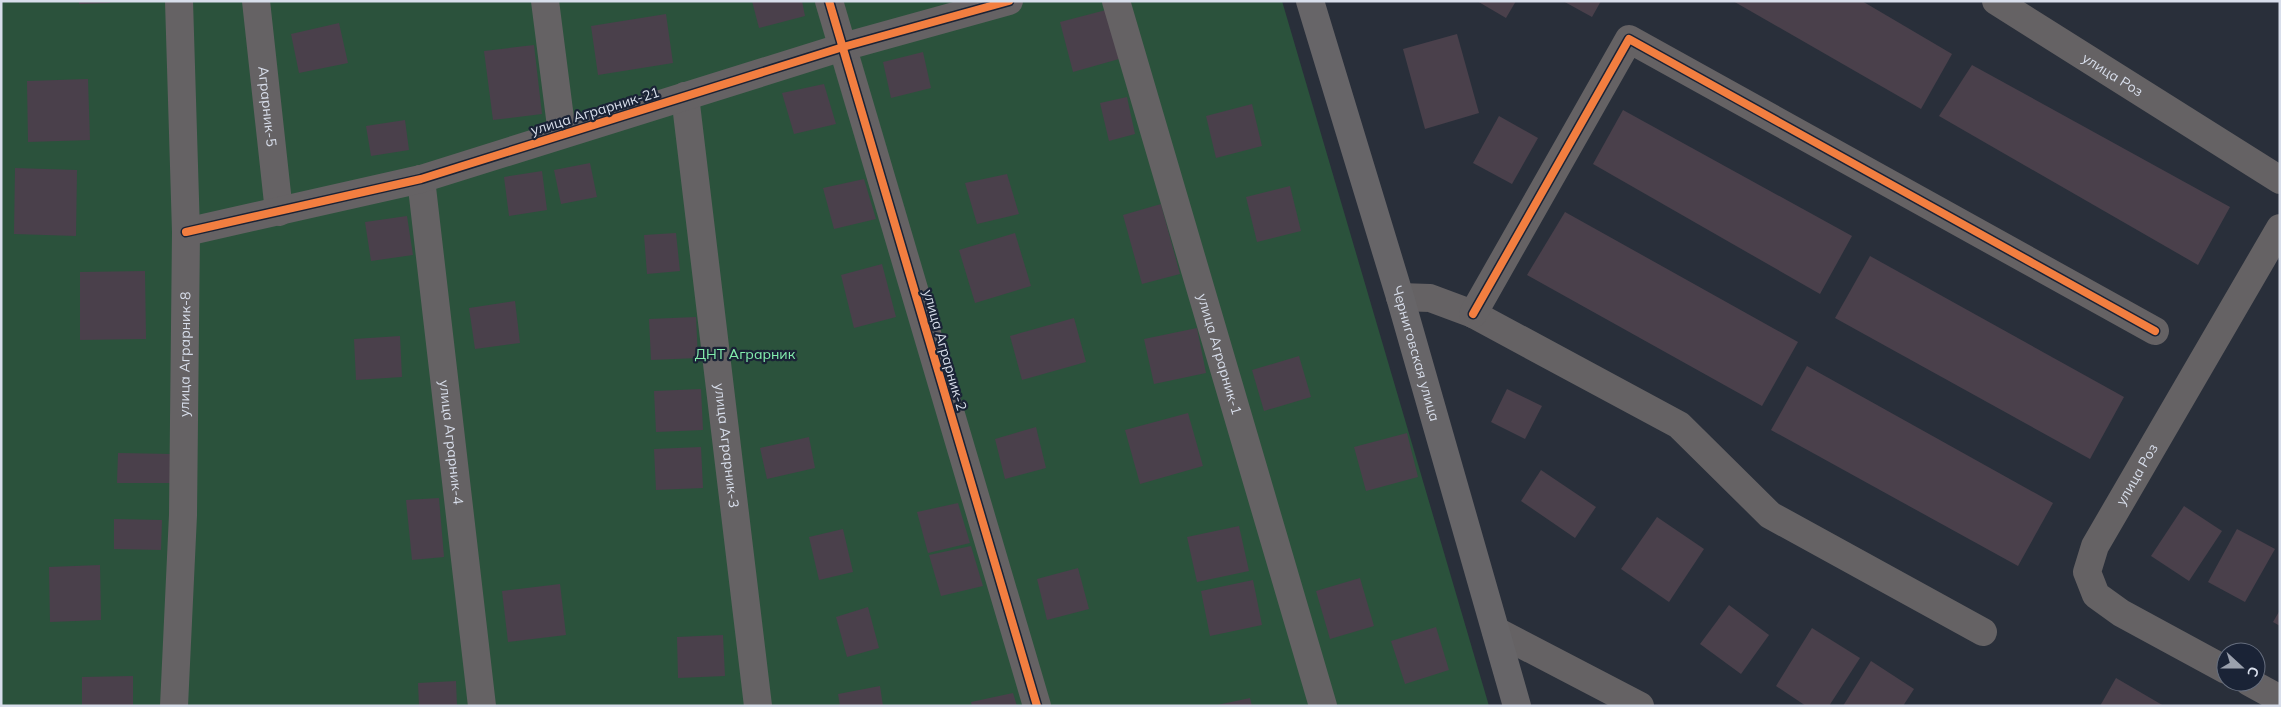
<svg xmlns="http://www.w3.org/2000/svg" width="2281" height="707" font-family="Mulish,sans-serif">
<style>
.green{fill:#2b523c}
.building{fill:#4a404b}
.lines{fill:none;stroke-linecap:round;stroke-linejoin:round}
.street{stroke:#656264;stroke-width:28}
.secondary{stroke:#676568;stroke-width:28}
.cycleway-casing{stroke:#1a2336;stroke-width:11}
.cycleway{stroke:#f27e40;stroke-width:8}
.labels{text-anchor:middle;dominant-baseline:central;stroke-width:4.5;stroke-linejoin:round;paint-order:stroke}
.street-label{font-size:14px;fill:#d8deeb;stroke:#1a2336}
.park-label{font-size:14px;fill:#83eead;stroke:#1a2336}
</style>
<rect width="100%" height="100%" fill="#292f3a"/>
<path class="green" d="M1,1h1281l207,705h-1488z"/>
<g class="building">
<path d="M79,1h31v2l-31,1z"/>
<path d="M752,1h50l3,15 -46,12z"/>
<path d="M1477,1h39l-10,17z"/>
<path d="M1563,1h38l-9,16z"/>
<path d="M1733,1h129l90,53 -31,55z"/>
<path d="M1106,10l13,49 -46,13 -13,-50z"/>
<path d="M666,14l7,49 -75,12 -7,-49z"/>
<path d="M339,23l9,40 -49,10 -8,-39z"/>
<path d="M1457,34l22,79 -54,16 -22,-80z"/>
<path d="M534,45l8,69 -49,6 -9,-69z"/>
<path d="M923,52l8,36 -40,10 -8,-36z"/>
<path d="M1972,65l258,142 -32,58 -259,-149z"/>
<path d="M88,79l2,61 -62,2 -1,-61z"/>
<path d="M824,84l12,40 -42,10 -12,-41z"/>
<path d="M1127,97l8,37 -26,7 -9,-38z"/>
<path d="M1252,104l10,42 -46,12 -10,-42z"/>
<path d="M1623,110l229,126 -32,58 -227,-130z"/>
<path d="M1499,116l39,22 -26,46 -39,-21z"/>
<path d="M405,120l4,30 -38,6 -5,-30z"/>
<path d="M590,163l7,34 -36,7 -7,-34z"/>
<path d="M15,168l62,2 -1,66 -62,-2z"/>
<path d="M542,171l5,39 -38,6 -5,-39z"/>
<path d="M1007,174l12,40 -42,10 -12,-41z"/>
<path d="M864,179l12,40 -42,10 -11,-41z"/>
<path d="M1290,186l11,45 -44,11 -11,-45z"/>
<path d="M1161,204l19,70 -38,10 -19,-69z"/>
<path d="M1565,212l233,130 -36,64 -235,-131z"/>
<path d="M407,216l6,39 -42,6 -6,-39z"/>
<path d="M676,233l4,38 -33,3 -3,-39z"/>
<path d="M1015,233l16,53 -56,17 -16,-53z"/>
<path d="M1870,256l254,141 -34,62 -255,-141z"/>
<path d="M882,264l14,53 -42,11 -13,-53z"/>
<path d="M145,271l1,68 -66,1v-68z"/>
<path d="M515,301l5,42 -45,6 -6,-41z"/>
<path d="M696,317l2,41 -47,2 -2,-41z"/>
<path d="M1074,318l12,44 -64,18 -12,-44z"/>
<path d="M1197,328l9,45 -52,11 -10,-45z"/>
<path d="M400,336l2,41 -46,3 -2,-41z"/>
<path d="M1299,356l12,41 -47,14 -12,-41z"/>
<path d="M1807,366l246,137 -35,63 -247,-136z"/>
<path d="M701,389l2,41 -47,2 -2,-41z"/>
<path d="M1507,389l35,17 -17,33 -34,-17z"/>
<path d="M1188,413l15,53 -63,18 -15,-54z"/>
<path d="M1036,427l10,41 -41,11 -10,-40z"/>
<path d="M1407,433l11,44 -52,14 -12,-44z"/>
<path d="M809,437l6,31 -48,11 -7,-31z"/>
<path d="M701,447l2,41 -47,2 -2,-41z"/>
<path d="M118,453l55,1v29h-56z"/>
<path d="M1541,470l55,37 -21,31 -54,-37z"/>
<path d="M439,498l5,59 -32,3 -6,-60z"/>
<path d="M958,503l12,40 -42,10 -11,-41z"/>
<path d="M2184,506l38,25 -33,50 -38,-25z"/>
<path d="M1657,517l47,32 -35,53 -48,-33z"/>
<path d="M114,519l48,1 -1,30 -47,-1z"/>
<path d="M1239,526l10,45 -52,11 -10,-45z"/>
<path d="M843,529l10,43 -34,8 -10,-43z"/>
<path d="M2237,529l38,20 -30,53 -37,-20z"/>
<path d="M971,546l12,40 -42,10 -12,-41z"/>
<path d="M100,565l1,55 -51,2 -1,-55z"/>
<path d="M1078,568l11,41 -42,11 -10,-41z"/>
<path d="M1360,578l14,48 -44,13 -14,-48z"/>
<path d="M1253,580l9,45 -52,11 -9,-45z"/>
<path d="M560,584l6,51 -58,7 -6,-51z"/>
<path d="M1729,605l40,30 -28,39 -41,-30z"/>
<path d="M868,607l11,41 -32,9 -11,-40z"/>
<path d="M2280,610v16l-7,-4z"/>
<path d="M1436,627l13,43 -44,14 -14,-43z"/>
<path d="M1812,628l48,30 -31,48h-23l-30,-20z"/>
<path d="M723,635l2,41 -47,2 -1,-41z"/>
<path d="M1871,661l43,28 -11,17h-60z"/>
<path d="M133,676v30h-51v-29z"/>
<path d="M2116,678l48,28h-64z"/>
<path d="M456,681l1,25h-38l-1,-23z"/>
<path d="M880,686l3,20h-43l-2,-12z"/>
<path d="M1013,693l4,13h-45l-1,-4z"/>
<path d="M1250,698l2,8h-35v-1z"/>
</g>
<g class="lines">
<g class="street">
<path id="s1" d="M256,1l23,211"/>
<path d="M545,1l17,133"/>
<path d="M829,1l208,705"/>
<path id="s2" d="M1116,1l207,705"/>
<path id="s3" d="M1996,1l284,179"/>
<path id="s4" d="M685,96l73,610"/>
<path id="s5" d="M421,179l61,527"/>
<path d="M186,232l235,-53 422,-132 166,-46"/>
<path d="M1400,297l30,1 43,16 206,111 91,90 213,117"/>
<path d="M1473,314l156,-275 526,292"/>
<path d="M1496,631l144,75"/>
<path id="s6" d="M2226,670l-105,-57 -25,-18 -9,-23 8,-26 185,-318"/>
<path d="M2249,682l31,17"/>
<path id="s7" d="M174,706l9,-191 3,-283 -7,-231"/>
</g>
<path class="secondary" id="s8" d="M1310,1l90,296 117,409"/>
<defs>
<g id="cycleway">
<path d="M829,1l208,705"/>
<path d="M186,232l235,-53 422,-132 166,-46"/>
<path d="M1473,314l156,-275 526,292"/>
</g>
</defs>
<use href="#cycleway" class="cycleway-casing"/>
<use href="#cycleway" class="cycleway"/>
</g>
<g class="labels">
<g class="street-label">
<text stroke="none"><textPath href="#s3" startOffset="138">улица Роз</textPath></text>
<text stroke="none"><textPath href="#s1" startOffset="106">Аграрник-5</textPath></text>
<text transform="translate(595 111) rotate(-17)">улица Аграрник-21</text>
<text transform="translate(945 350) rotate(74)">улица Аграрник-2</text>
<text stroke="none"><textPath href="#s8" startOffset="368">Черниговская улица</textPath></text>
<text stroke="none"><textPath href="#s7" startOffset="352">улица Аграрник-8</textPath></text>
<text stroke="none"><textPath href="#s2" startOffset="368">улица Аграрник-1</textPath></text>
<text stroke="none"><textPath href="#s5" startOffset="265">улица Аграрник-4</textPath></text>
<text stroke="none"><textPath href="#s4" startOffset="352">улица Аграрник-3</textPath></text>
<text stroke="none"><textPath href="#s6" startOffset="285">улица Роз</textPath></text>
</g>
<g class="park-label">
<text x="745" y="354">ДНТ Аграрник</text>
</g>
</g>
<rect width="2281" height="707" fill="none" stroke="#d8deeb" stroke-width="5"/>
<g transform="translate(2241 667) rotate(111)"><circle r="24" fill="#1a2336" stroke="#666e7e"/>
<path d="M0-4L9 19L0 12L-9 19Z" fill="#9ba1ad"/>
<text y="-8" font-size="14" font-weight="bold" text-anchor="middle" fill="#d8deeb">С</text>
</g>
</svg>
